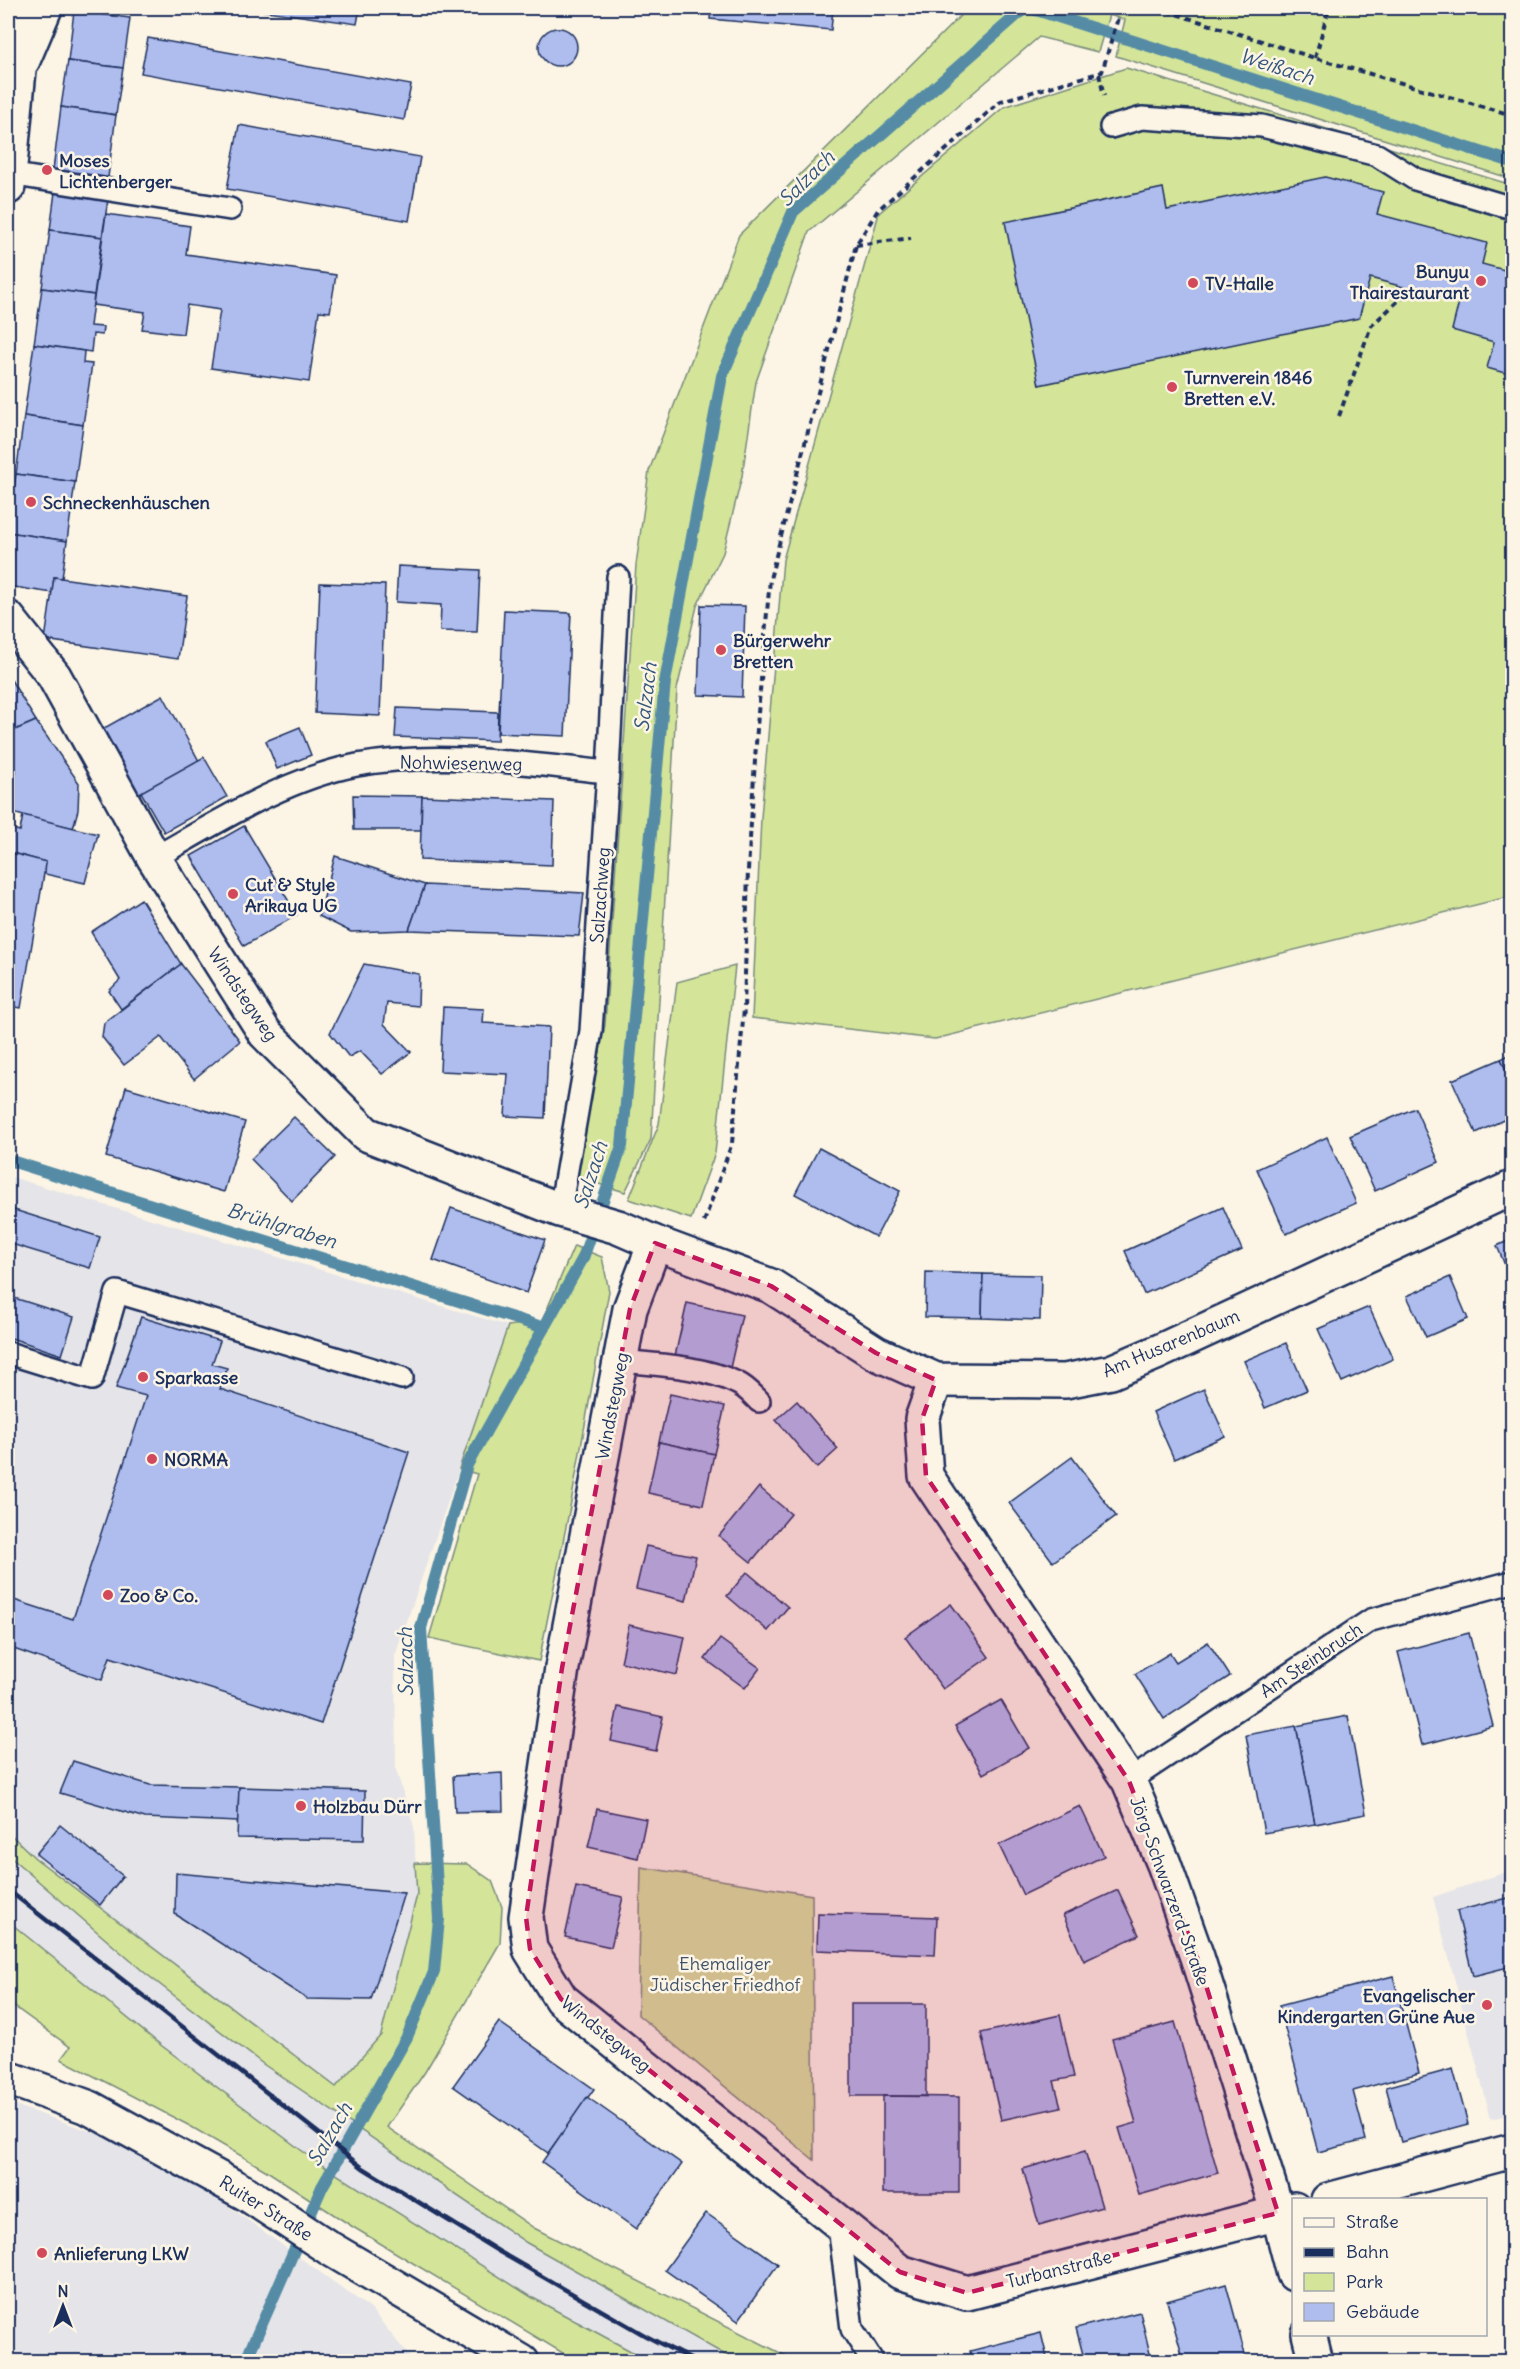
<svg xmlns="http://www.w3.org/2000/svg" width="1520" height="2369" font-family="Delius,sans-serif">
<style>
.built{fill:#e5e4e8}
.green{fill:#d4e599;stroke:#788a7c;stroke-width:1.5}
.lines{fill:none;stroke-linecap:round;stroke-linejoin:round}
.stream{stroke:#548ba5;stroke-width:12}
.building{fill:#afbdee;stroke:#1b2f5e;stroke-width:1.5}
.lane-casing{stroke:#1b2f5e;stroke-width:26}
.street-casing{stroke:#1b2f5e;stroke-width:38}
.path{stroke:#1b2f5e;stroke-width:4;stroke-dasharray:6 4.5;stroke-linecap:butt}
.lane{stroke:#fcf5e5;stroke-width:21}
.street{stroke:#fcf5e5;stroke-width:33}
.rail{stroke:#1b2f5e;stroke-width:4.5}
.marked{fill:#c2185b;fill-opacity:0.2;stroke:#c2185b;stroke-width:4.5;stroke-dasharray:12 8;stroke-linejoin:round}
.poi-dot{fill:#d1495b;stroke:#fcf5e5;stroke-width:2}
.labels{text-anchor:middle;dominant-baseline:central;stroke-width:5;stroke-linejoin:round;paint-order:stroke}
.poi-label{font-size:18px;font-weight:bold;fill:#1b2f5e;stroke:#fcf5e5;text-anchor:start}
.street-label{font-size:18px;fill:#1b2f5e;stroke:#fcf5e5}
.park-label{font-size:18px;fill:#40536a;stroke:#fcf5e5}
.water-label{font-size:20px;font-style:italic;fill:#33567c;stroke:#fcf5e5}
</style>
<rect width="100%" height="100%" fill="#fcf5e5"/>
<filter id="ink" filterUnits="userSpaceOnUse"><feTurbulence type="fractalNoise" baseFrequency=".0167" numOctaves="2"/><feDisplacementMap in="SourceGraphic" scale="12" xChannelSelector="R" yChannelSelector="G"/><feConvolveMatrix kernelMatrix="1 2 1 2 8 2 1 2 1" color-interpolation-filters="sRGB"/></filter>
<g filter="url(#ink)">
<g class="built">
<path d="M8,1176l500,150 -113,330 1,114 18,57 3,68 -36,141 -45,51 -301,-229 -27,-26z"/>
<path d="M8,1855l137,118 118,91 264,179 209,118h-87l-116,-63 -216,-136 -155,-116 -154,-125z"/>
<path d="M1512,1870v244l-21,5 -58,-222z"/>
<path d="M8,2103l120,41 92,56 151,109 42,52 -405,1z"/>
</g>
<g class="green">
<path d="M957,8h555v171l-396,-123 9,-36 -16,-5 -11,37 -59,-15 -230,195 -53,150 -14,94 -19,77 -26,53 -20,83 -26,450 -26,53 -49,-15 29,-152 31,-460 13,-94 90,-236 223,-221z"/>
<path d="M1126,68l386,117v711l-577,143 -183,-21 9,-200 22,-258 96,-347 125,-106z"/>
<path d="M735,966l-20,187 -24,66 -62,-20 30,-75 18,-142z"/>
<path d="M574,1246l28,11 7,34 -37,206 -33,164 -110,-23 48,-164 -18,-5 49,-143 34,-5z"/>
<path d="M8,1832l27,26 301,229 45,-52 36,-140 -2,-32 52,1 25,17 10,26 -2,36 -75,129 -38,55 147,101 262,133h-60l-209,-118 -264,-179 -118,-91 -137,-118z"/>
<path d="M641,1867l171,28 2,265 -176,-145z"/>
<path d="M8,1921l154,125 155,116 216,136 116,63h-73l-223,-134 -86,-56 -77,-45 -129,-67 9,-12 -62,-45z"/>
</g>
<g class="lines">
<g class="stream">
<path d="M1030,8l482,154"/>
<path d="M8,1160l537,168"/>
<path d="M245,2362l77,-175 85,-150 27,-65 5,-53 -18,-291 46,-163 116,-207 39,-112 43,-464 57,-306 71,-164 232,-204"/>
</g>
</g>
<g class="building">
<path d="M245,8h115l-3,16z"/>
<path d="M711,8h122l-2,22 -121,-11z"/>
<path d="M74,11l56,7 -7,50 -55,-7z"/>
<circle cx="558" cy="47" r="19"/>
<path d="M148,38l263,47 -7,35 -263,-47z"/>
<path d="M68,61l55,7 -7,47 -55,-8z"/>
<path d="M61,107l55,8 -9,70 -55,-7z"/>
<path d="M239,125l181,32 -11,64 -182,-32z"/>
<path d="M1325,177l58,15 -6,22 110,29 -5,21 30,8v103l-25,-7 7,-26 -42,-12 7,-28 -89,-24 -11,40 -320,67 -34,-163 158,-34 4,22z"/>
<path d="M55,192l53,8 -6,37 -52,-7z"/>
<path d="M106,214l84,12 -4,28 150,21 -6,37 -11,-1 -10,71 -98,-14 9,-58 -33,-5 -4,29 -41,-5 3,-17 -52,-7z"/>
<path d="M50,230l52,7 -8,58 -52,-7z"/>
<path d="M42,288l52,7 -4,31 13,1 -1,8 -9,-1 -2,18 -57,-8z"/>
<path d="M34,344l50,7 -1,12 9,1 -9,61 -59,-9z"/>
<path d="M24,416l59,9 -8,57 -59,-8z"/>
<path d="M16,474l59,8 -8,59 -59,-9z"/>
<path d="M8,532l59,9 -5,37 -8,-1 -2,16 -44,-7z"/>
<path d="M398,566l82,4 -3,62 -37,-1 1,-26 -45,-3z"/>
<path d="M54,577l133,19 -9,63 -133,-19z"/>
<path d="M320,583l65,2 -5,131 -65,-3z"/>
<path d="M701,605l44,1 -3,91 -44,-2z"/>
<path d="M504,610l67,3 -6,123 -67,-3z"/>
<path d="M8,675l28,46 -28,12z"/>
<path d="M163,695l36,66 -64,35 -36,-65z"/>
<path d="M397,708l101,4 -1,29 -102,-4z"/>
<path d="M36,721l43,62 -1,27 -5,18 -65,-16 8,-41 -8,-14v-24z"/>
<path d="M300,727l11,28 -34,14 -11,-28z"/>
<path d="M204,757l23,40 -63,35 -23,-40z"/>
<path d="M353,795l69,1 -1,34h-67z"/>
<path d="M422,796l132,5 -2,64 -132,-5z"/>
<path d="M23,815l75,19 -13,49 -40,-9 1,-12 -38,-10v-24l12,3z"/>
<path d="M244,826l53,89 -53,31 -53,-90z"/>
<path d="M8,852l38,10 -25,146 -13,-2z"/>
<path d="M335,856l90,29 -16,45 -58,2 -32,-16z"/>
<path d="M425,885l159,8 -5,43 -170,-6z"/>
<path d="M141,899l40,65 -60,45 -12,-18 11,-11 -29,-48z"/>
<path d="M181,964l59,77 -46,38 -33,-42 -37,28 -22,-28 2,-14z"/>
<path d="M364,964l55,10 -1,32 -31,-3 -3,21 27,28 -29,22 -22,-23 -11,6 -19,-24z"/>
<path d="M443,1007l41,2 -1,14 66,4 -4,91 -40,-2 3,-42 -68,-3z"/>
<path d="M1512,1053v31l-11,-25z"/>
<path d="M1501,1059l11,25v32l-36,17 -24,-53z"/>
<path d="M126,1087l119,35 -21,70 -118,-35z"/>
<path d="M1415,1108l24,54 -64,29 -25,-55z"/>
<path d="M294,1117l41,40 -43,44 -41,-42z"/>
<path d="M1327,1137l29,66 -70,31 -29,-65z"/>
<path d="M819,1148l81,43 -24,46 -81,-43z"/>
<path d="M1223,1207l19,43 -98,44 -19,-43z"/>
<path d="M8,1208l92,29 -10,31 -82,-25z"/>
<path d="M451,1208l94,32 -19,53 -93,-33z"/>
<path d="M1512,1239v43l-15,-36z"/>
<path d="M926,1272l57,2 -1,44 -57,-1z"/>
<path d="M983,1274l58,1 -1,45 -58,-2z"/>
<path d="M1450,1277l18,42 -42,18 -19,-41z"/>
<path d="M8,1296l66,21 -12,38 -54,-18z"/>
<path d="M687,1303l55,12 -12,53 -55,-12z"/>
<path d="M1369,1307l24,52 -51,23 -24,-53z"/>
<path d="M141,1317l79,24 -8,23 15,4 -7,21 189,63 -88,272 -211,-67 -8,23 -94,-33v-49l65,21 73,-223 -30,-8z"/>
<path d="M1286,1343l21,47 -42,18 -21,-47z"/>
<path d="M1204,1389l21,47 -51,23 -21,-47z"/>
<path d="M670,1394l55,12 -11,48 -55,-12z"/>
<path d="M797,1401l41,48 -21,19 -41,-48z"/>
<path d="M659,1442l55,12 -11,51 -55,-12z"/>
<path d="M1072,1457l44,59 -63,46 -44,-59z"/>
<path d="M759,1487l32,27 -40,48 -32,-26z"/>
<path d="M1512,1505v18l-4,-17z"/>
<path d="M646,1546l50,10 -10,45 -50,-12z"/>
<path d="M747,1572l41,35 -20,24 -41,-35z"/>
<path d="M951,1604l38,53 -46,32 -38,-52z"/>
<path d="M629,1625l56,12 -8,38 -56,-13z"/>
<path d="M1469,1633l24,93 -71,19 -24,-93z"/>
<path d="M720,1639l40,29 -15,20 -40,-29z"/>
<path d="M1208,1642l22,34 -66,43 -29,-45 35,-21 6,9z"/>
<path d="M1001,1700l28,48 -46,26 -28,-48z"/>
<path d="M618,1707l45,10 -7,34 -45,-10z"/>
<path d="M1348,1716l18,98 -51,10 -19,-98z"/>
<path d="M1296,1726l19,98 -51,9 -18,-98z"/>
<path d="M73,1761l77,24 89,2 -1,35 -93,-4 -85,-25z"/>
<path d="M502,1773l1,38 -48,1 -2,-36z"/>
<path d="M239,1787l126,4 -1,49 -127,-2z"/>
<path d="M1080,1806l24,50 -81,39 -24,-50z"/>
<path d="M597,1809l49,10 -8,39 -50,-11z"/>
<path d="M60,1825l63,51 -23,29 -64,-51z"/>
<path d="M176,1873l228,20 -33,107 -64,-1 -132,-85z"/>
<path d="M576,1887l47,10 -12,50 -46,-10z"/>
<path d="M1118,1890l21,45 -55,26 -21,-46z"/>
<path d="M1512,1897v69l-39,10 -16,-65z"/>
<path d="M818,1913l119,4 -2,38 -118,-5z"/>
<path d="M1393,1976l26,97 -66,18 13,49 -48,12 -39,-146z"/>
<rect x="851" y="2004" width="75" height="92"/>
<path d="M1060,2015l14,62 -20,4 7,26 -60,13 -20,-87z"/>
<path d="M499,2022l95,67 -46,64 -95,-67z"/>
<path d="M1175,2022l43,151 -79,22 -20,-67 17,-5 -24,-84z"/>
<path d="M1453,2069l15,55 -67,18 -15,-55z"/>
<path d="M883,2096l76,1v96h-76z"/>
<path d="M587,2097l95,67 -46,65 -94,-67z"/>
<path d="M1085,2151l17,56 -63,18 -16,-56z"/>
<path d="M706,2213l72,51 -40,57 -73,-51z"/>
<path d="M1226,2284l20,74 -12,4h-50l-17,-61z"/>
<path d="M1140,2312l12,50h-67l-9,-34z"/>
<path d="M1041,2333l7,29h-76l-2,-11z"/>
</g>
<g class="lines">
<defs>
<g id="lane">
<path d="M1111,127l31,-9 120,8 115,29 38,24 97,29"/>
<path d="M9,174l221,35"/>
<path d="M154,858c64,-36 130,-79 203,-93 81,-15 170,-1 251,7"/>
<path d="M560,1210l31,-179 17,-259 10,-195"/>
<path d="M8,1353l84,26 25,-87 285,86"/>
<path d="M621,1361c38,4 81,5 116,22 9,4 16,12 22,18"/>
<path d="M1129,1781l242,-161 141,-38"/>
<path d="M839,2225l13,104 21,33"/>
</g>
<g id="street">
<path d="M23,60l22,-52"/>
<path d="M8,187l11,-117 -2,-62"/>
<path d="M8,618l46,58 100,182 111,175 101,101 194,76 58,17 37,16 116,43 105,67 60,27 129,1 46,-9 47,-20 354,-164"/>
<path d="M655,1243l-25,66 -68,359 -36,249 4,32 31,50 339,273 67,21 327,-84"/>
<path d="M936,1380l-14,39 4,57 203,305 35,83 33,93 81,256 16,61"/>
<path d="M8,2078l82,30 91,50 66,36 82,54 193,114"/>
<path d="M1328,2200l184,-49"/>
<path d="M1309,2334l7,28"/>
</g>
</defs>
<use href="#lane" class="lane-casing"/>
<use href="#street" class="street-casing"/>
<g class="path">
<path d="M1157,8l158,50 197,57"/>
<path d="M1315,58l14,-50"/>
<path d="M1099,74l5,22"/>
<path d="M856,245l55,-7"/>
<path d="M1507,271l5,-21"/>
<path d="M1339,416l32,-90 40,-37"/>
<path d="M704,1222l28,-79 12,-134 4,-139 10,-157 12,-134 86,-334 22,-35 123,-109 101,-29 19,-64"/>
<path d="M558,2357l7,5"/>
</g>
<use href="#lane" class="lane"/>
<use href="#street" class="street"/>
<path class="rail" d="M8,1890l355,278 135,83 148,85 50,26"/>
</g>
</g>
<path class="marked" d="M655,1243l116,43 105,67 60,27 -14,39 4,57 203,305 68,176 81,256 -311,80 -67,-21 -339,-273 -31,-50 -4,-32 36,-249 68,-359z"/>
<g class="poi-dot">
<circle cx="47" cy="170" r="6"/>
<circle cx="1481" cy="281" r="6"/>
<circle cx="1193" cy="283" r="6"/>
<circle cx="1172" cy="387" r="6"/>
<circle cx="31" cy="502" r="6"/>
<circle cx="721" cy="650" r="6"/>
<circle cx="233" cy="894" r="6"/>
<circle cx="143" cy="1377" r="6"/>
<circle cx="152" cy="1459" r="6"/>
<circle cx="108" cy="1595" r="6"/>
<circle cx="301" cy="1806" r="6"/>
<circle cx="1487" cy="2005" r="6"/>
<circle cx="42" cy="2253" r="6"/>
</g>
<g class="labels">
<g class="poi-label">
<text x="59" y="160">Moses<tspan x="59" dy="21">Lichtenberger</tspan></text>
<text x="1469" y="271" text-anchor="end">Bunyu<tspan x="1469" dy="21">Thairestaurant</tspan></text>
<text x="1205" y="283">TV-Halle</text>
<text x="1184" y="377">Turnverein 1846<tspan x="1184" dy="21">Bretten e.V.</tspan></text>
<text x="43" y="502">Schneckenhäuschen</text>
<text x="733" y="640">Bürgerwehr<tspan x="733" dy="21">Bretten</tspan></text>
<text x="245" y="884">Cut &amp; Style<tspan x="245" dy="21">Arikaya UG</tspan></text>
<text x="155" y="1377">Sparkasse</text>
<text x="164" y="1459">NORMA</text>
<text x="120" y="1595">Zoo &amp; Co.</text>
<text x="313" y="1806">Holzbau Dürr</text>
<text x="1475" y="1995" text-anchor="end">Evangelischer<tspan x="1475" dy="21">Kindergarten Grüne Aue</tspan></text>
<text x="54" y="2253">Anlieferung LKW</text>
</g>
<g class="street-label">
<text transform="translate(461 763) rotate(1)">Nohwiesenweg</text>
<text transform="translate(600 895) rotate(-86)">Salzachweg</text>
<text transform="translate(243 994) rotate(56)">Windstegweg</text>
<text transform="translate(1171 1343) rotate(-23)">Am Husarenbaum</text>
<text transform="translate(612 1406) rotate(-79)">Windstegweg</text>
<text transform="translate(1311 1660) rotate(-34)">Am Steinbruch</text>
<text transform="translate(1170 1891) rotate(70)">Jörg-Schwarzerd-Straße</text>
<text transform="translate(606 2034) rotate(39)">Windstegweg</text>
<text transform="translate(266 2208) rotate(32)">Ruiter Straße</text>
<text transform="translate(1059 2269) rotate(-14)">Turbanstraße</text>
</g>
<g class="park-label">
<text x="725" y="1963">Ehemaliger<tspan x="725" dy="21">Jüdischer Friedhof</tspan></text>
</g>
<g class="water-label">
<text transform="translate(1277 66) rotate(18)">Weißach</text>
<text transform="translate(806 178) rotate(-45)">Salzach</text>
<text transform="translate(645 697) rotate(-83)">Salzach</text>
<text transform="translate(590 1175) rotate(-72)">Salzach</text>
<text transform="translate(282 1225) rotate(17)">Brühlgraben</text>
<text transform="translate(405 1662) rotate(-91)">Salzach</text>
<text transform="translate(329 2134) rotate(-60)">Salzach</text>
</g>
</g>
<rect width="1520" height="2369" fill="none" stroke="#fcf5e5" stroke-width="30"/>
<rect x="15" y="15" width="1490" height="2339" fill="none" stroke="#1b2f5e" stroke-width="2" filter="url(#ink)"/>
<rect x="1292" y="2198" width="195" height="138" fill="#fcf5e5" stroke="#a2a6af" stroke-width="1.5"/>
<rect x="1304" y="2218" width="30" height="9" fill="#fcf5e5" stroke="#a2a6af" stroke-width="1.5"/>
<text x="1346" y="2228" font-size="18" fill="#1b2f5e">Straße</text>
<rect x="1304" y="2248" width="30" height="9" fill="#1b2f5e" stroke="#a2a6af" stroke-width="1.5"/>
<text x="1346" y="2258" font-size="18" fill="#1b2f5e">Bahn</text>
<rect x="1304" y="2273" width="30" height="18" fill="#d4e599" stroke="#a2a6af" stroke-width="1.5"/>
<text x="1346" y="2288" font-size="18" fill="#1b2f5e">Park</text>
<rect x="1304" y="2303" width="30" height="18" fill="#afbdee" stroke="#a2a6af" stroke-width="1.5"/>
<text x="1346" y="2318" font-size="18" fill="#1b2f5e">Gebäude</text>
<g transform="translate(63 2306)" stroke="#fcf5e5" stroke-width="4.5" paint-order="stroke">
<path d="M0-4.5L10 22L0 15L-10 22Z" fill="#1b2f5e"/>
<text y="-9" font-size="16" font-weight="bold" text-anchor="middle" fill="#1b2f5e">N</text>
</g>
</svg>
